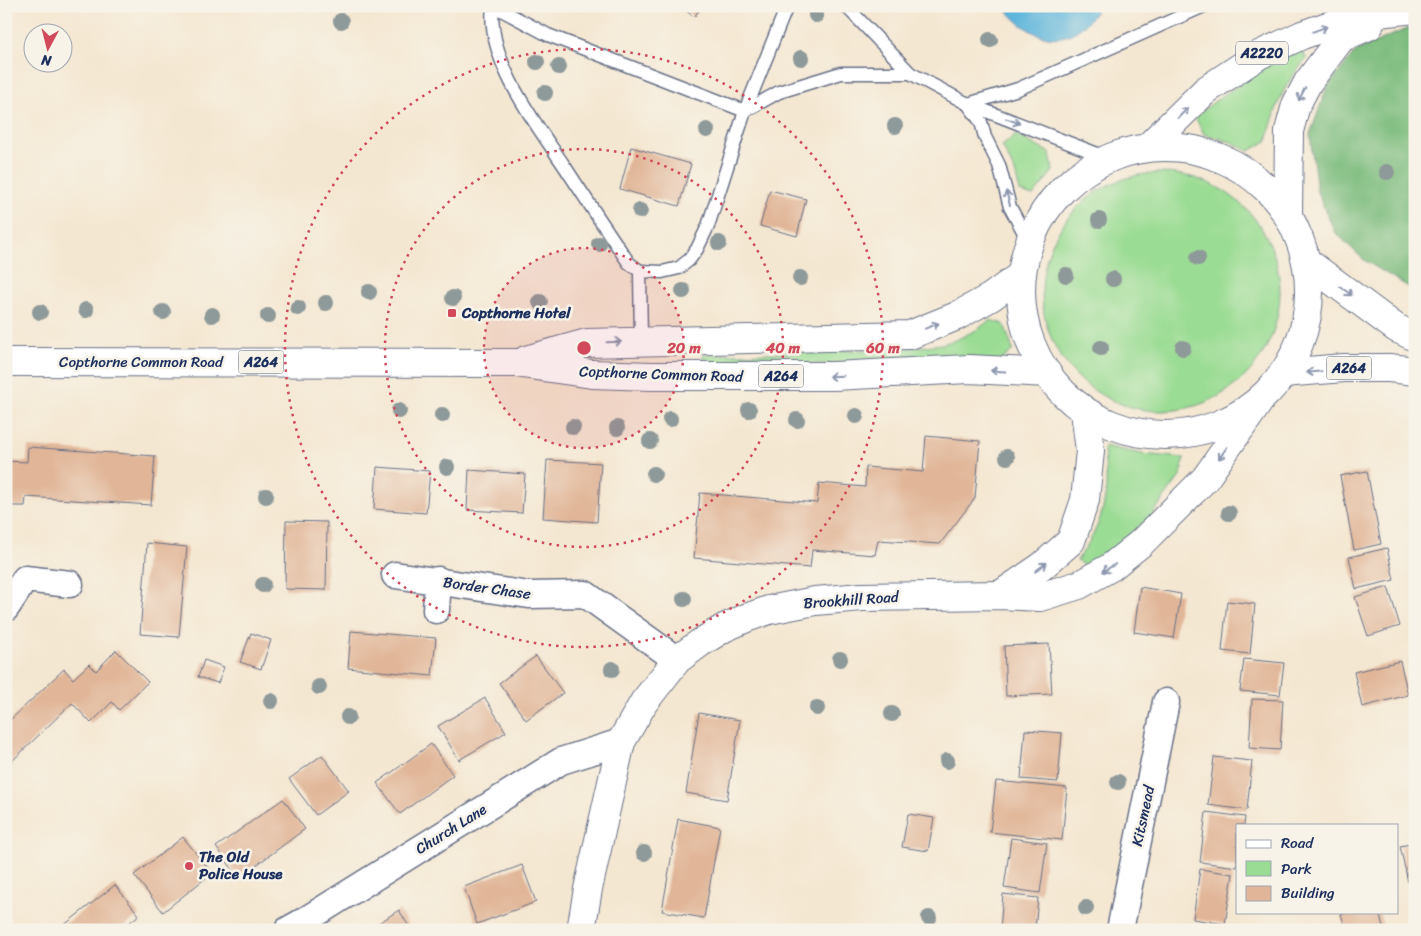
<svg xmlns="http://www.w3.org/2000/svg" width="1421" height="936" font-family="Sriracha,sans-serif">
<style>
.green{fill:#9adc93;stroke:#5a8678}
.forest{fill:#7bbc7d;stroke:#4b766e}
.water{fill:#5eb6db;stroke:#3c729c}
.building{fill:#e1b698}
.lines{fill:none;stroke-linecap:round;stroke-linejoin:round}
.lane-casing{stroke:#676f86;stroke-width:15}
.street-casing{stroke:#676f86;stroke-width:29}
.secondary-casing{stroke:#676f86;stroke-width:30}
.primary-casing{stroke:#676f86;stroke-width:30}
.highway-casing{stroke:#676f86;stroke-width:30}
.lane{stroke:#fff;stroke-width:12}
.street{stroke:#fff;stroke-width:26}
.secondary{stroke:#fff;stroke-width:28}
.primary{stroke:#fff;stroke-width:28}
.highway{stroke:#fff;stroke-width:28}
.tree{fill:#8e9999}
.oneway{stroke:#8d97ae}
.ring{fill:none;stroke:#d1495b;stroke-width:2.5;stroke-dasharray:2.5 5}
.poi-dot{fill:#d1495b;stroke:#f7f3e8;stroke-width:2}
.labels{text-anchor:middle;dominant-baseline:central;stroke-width:5;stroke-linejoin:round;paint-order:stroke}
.shield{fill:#f7f3e8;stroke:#5d6a87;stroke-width:1}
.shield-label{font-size:14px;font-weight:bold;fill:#1b2f5e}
.poi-label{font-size:15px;font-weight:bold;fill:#1b2f5e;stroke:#f7f3e8;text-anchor:start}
.street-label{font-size:15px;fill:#1b2f5e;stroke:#f7f3e8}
.centre{fill:#d1495b;stroke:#f7f3e8;stroke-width:2.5}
.ring-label{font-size:15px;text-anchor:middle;font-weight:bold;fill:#d1495b;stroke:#f7f3e8;stroke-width:5;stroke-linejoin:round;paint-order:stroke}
</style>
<rect width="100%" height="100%" fill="#f7f3e8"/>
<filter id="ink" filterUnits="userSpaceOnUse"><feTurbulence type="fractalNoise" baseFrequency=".02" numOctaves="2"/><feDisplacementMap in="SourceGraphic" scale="10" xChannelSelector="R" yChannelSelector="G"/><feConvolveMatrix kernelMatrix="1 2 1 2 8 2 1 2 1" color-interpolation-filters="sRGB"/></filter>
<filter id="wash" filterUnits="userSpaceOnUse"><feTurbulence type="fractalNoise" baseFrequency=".0096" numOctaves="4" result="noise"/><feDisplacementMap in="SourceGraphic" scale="20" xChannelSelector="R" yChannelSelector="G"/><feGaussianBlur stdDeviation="1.12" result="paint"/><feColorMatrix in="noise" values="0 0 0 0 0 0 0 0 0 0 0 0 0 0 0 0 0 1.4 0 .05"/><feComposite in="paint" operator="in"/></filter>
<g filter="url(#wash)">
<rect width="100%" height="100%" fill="#f4e7d1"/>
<g class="green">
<path d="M1300,49l7,10c-24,23 -32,51 -40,82l-18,10 -18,-9 -27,-8 -9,-17 20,-16 48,-33z"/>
<path d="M1016,135l34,18 3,18 -20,25 -13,-4 -5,-20 -13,-26z"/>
<circle cx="1161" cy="292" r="119"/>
<path d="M990,320l14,4 9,26 -13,12 -298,3 1,-10 197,-6 42,-5 14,-4 22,-11z"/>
<path d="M1104,446l38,8 42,4 -3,17 -30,41 -45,39 -20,13 -9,-8c16,-21 27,-44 29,-71 1,-14 -2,-29 -2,-43z"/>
</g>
<path class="forest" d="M1415,25v266l-51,-31 -29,-28 -18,-40 -7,-58 17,-47 29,-36z"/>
<path class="water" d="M1003,6h96c-27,46 -66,38 -96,0z"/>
<g id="blocks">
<g class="building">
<path d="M680,6h22l-8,11z"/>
<path d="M631,147l60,17 -12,42 -59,-17z"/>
<path d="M770,190l36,9 -9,37 -37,-10z"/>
<path d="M926,436l54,5 -5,57 -35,46 -62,-4 -3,15 -63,-5 -2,18 -116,-10 6,-65 117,10 2,-20 46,4 1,-20 57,5z"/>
<path d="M28,447l127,9 -4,49 -125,-8 -1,9h-19v-45l21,1z"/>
<path d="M547,460l54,3 -4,59 -54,-4z"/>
<path d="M377,467l53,4 -4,42 -52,-4z"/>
<path d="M469,470l56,4 -3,39 -55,-3z"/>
<path d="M1367,471l14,73 -27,6 -14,-74z"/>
<path d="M286,521l41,1 -1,68 -41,-1z"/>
<path d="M147,543l40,4 -8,90 -39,-3z"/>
<path d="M1387,548l7,32 -38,9 -7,-32z"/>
<path d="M1140,587l41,7 -7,44 -40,-6z"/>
<path d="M1388,587l12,39 -32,10 -13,-39z"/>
<path d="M1227,601l28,3 -5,50 -28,-3z"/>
<path d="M351,631l85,7 -4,38 -84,-8z"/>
<path d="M251,633l20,7 -10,29 -21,-7z"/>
<path d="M1049,644l3,50 -46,2 -2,-50z"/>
<path d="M116,650l32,32 -29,28 -7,-8 -21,21 -19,-20 -66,64v-43l58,-55 9,10 16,-15 7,7z"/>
<path d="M536,656l27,37 -37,27 -27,-37z"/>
<path d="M1244,659l40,4 -4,32 -40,-4z"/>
<path d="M1415,659v21h-1l-5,-20z"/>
<path d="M204,660l20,7 -6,16 -20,-6z"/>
<path d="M1400,661l8,34 -46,12 -8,-35z"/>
<path d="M485,698l21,34 -47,28 -21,-34z"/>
<path d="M1252,699l31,1 -3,50 -31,-2z"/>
<path d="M699,713l41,7 -13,80 -41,-7z"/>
<path d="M1025,730l37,3 -4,49 -37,-3z"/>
<path d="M431,744l22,31 -53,39 -23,-31z"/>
<path d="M322,755l27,36 -33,24 -27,-36z"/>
<path d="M1214,757l38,4 -5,49 -39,-5z"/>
<path d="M996,781l71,7 -5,52 -72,-8z"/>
<path d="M283,799l22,30 -66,49 -23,-31z"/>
<path d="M1206,812l39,5 -1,8h-7v42l-37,-5z"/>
<path d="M908,814l26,4 -6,33 -26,-4z"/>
<path d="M678,819l42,8 -16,91 -42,-7z"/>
<path d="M183,837l29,36 -49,39 -29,-37z"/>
<path d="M1011,838l36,5 -7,50 -36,-5z"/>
<path d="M1415,843v38l-7,1 -8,-36z"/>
<path d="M522,865l14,37 -59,22 -13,-37z"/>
<path d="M1200,869l33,5 -8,50 -32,-5z"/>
<path d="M115,885l24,30 -19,15h-62z"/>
<path d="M1003,894l35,4 -3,32h-35z"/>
<path d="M399,910l12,20h-43z"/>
<path d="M1347,912h32l5,18h-38l-5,-16z"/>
</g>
</g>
</g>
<g filter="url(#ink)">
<use href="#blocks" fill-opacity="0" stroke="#676f86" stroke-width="1"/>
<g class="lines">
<defs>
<g id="lane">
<path d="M493,6c-7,54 43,118 72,161 21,32 42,64 64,96l11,8 1,71"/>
<path d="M494,6l54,29 197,76 34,-19 62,-19h69"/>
<path d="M846,6l64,67 58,31 140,54"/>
<path d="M968,104l50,-15 186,-83"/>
<path d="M968,104l13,18 4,15 14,28 11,42 19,35"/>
<path d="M640,271l22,1 17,-4 10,-8 8,-11 11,-23 37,-115 42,-105"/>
</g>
<g id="street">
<path d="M395,575l134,20 56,-1 92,66"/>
<path d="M6,608l19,-29 45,5"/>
<path d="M436,610l2,-30"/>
<path d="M288,930l16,-9 257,-160 60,-19"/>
<path d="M1120,930l46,-228"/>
</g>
<g id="secondary">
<path d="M1000,595l41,-28 30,-26 14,-41 5,-49 -5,-40"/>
<path d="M581,930l7,-41 33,-147 23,-40 33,-42 23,-17 24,-15 22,-10 23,-8 46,-9 47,-4 138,-2 40,2 39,-12 32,-18 30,-24 64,-64 56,-80"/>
</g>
<g id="primary">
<path d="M1148,147l58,-57 53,-35 43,-20 57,-20 56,-6"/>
<path d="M1288,215l1,-84 7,-26 12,-23 33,-44 28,-12"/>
</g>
<g id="highway">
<circle cx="1165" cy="291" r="144"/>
<path d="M1307,262l89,66 19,9"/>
<path d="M526,360l61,-17 323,-8 47,-19 34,-19 30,-22"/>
<path d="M6,362l509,1 77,11 59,2h183l135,-7 78,4"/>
<path d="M1283,373l61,-5h45l26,3"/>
</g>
</defs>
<use href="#lane" class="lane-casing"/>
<use href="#street" class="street-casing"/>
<use href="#secondary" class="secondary-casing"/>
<use href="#primary" class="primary-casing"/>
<use href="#highway" class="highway-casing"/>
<use href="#lane" class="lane"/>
<use href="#street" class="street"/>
<use href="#secondary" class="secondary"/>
<use href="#primary" class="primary"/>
<use href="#highway" class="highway"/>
</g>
<g class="tree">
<circle cx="816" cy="15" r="8"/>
<circle cx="341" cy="21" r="8"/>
<circle cx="990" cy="40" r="8"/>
<circle cx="801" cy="58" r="8"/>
<circle cx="537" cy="62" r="8"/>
<circle cx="559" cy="67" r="8"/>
<circle cx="545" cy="93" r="8"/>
<circle cx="895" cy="126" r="8"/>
<circle cx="707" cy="130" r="8"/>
<circle cx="1387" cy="172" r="8"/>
<circle cx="640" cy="211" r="8"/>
<circle cx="1099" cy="220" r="8"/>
<circle cx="719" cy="243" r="8"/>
<circle cx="599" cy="244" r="8"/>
<circle cx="1198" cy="258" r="8"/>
<circle cx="1066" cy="275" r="8"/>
<circle cx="800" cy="278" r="8"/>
<circle cx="1113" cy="279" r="8"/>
<circle cx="683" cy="291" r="8"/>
<circle cx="369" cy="292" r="8"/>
<circle cx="453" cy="298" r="8"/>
<circle cx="540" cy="302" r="8"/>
<circle cx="326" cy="303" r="8"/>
<circle cx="298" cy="308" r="8"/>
<circle cx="86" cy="310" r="8"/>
<circle cx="40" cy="312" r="8"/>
<circle cx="163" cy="312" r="8"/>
<circle cx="212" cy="315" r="8"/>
<circle cx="268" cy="316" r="8"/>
<circle cx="1101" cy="348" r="8"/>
<circle cx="1183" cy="348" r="8"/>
<circle cx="749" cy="410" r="8"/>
<circle cx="399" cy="411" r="8"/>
<circle cx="442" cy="415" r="8"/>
<circle cx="856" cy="416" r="8"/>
<circle cx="670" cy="419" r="8"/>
<circle cx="797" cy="420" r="8"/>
<circle cx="573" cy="427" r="8"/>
<circle cx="617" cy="428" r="8"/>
<circle cx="650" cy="441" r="8"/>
<circle cx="1007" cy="457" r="8"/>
<circle cx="447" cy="467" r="8"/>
<circle cx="654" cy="474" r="8"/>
<circle cx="266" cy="496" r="8"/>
<circle cx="1229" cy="513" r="8"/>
<circle cx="263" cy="585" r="8"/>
<circle cx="684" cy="599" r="8"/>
<circle cx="840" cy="659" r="8"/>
<circle cx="612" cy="669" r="8"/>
<circle cx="319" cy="687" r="8"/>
<circle cx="271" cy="701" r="8"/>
<circle cx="817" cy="708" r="8"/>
<circle cx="892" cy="714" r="8"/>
<circle cx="348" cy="717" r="8"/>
<circle cx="947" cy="761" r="8"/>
<circle cx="1118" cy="782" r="8"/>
<circle cx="644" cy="853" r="8"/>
<circle cx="1086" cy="908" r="8"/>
<circle cx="929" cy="918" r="8"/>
</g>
<defs><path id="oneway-shaft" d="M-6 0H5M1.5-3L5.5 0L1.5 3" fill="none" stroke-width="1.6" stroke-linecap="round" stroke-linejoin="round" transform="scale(1.25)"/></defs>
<g class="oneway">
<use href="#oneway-shaft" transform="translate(1320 29) rotate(-20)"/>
<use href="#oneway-shaft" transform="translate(1302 94) rotate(117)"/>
<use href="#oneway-shaft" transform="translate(1183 113) rotate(-45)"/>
<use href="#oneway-shaft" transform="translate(1013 121) rotate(21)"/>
<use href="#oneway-shaft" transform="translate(1008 198) rotate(-105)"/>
<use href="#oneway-shaft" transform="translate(1346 291) rotate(37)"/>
<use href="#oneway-shaft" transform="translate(932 326) rotate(-21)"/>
<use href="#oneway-shaft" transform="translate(614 342) rotate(-2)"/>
<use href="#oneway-shaft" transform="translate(998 371) rotate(-177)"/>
<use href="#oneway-shaft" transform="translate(1314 372) rotate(174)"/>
<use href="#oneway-shaft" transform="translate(836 376) rotate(178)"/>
<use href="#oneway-shaft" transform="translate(1223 453) rotate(125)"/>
<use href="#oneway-shaft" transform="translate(1041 567) rotate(-38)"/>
<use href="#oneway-shaft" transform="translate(1109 568) rotate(148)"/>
</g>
</g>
<circle cx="584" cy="348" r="100" fill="#d1495b" fill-opacity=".12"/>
<g class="ring">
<circle cx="584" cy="348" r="100"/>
<circle cx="584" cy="348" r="199"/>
<circle cx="584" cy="348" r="299"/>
</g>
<g class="poi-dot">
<rect x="447" y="308" width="10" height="10" rx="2.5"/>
<circle cx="189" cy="866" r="5"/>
</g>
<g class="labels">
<g class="shield">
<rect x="1236" y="41.5" width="52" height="23" rx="4"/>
<rect x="238.5" y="350.5" width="45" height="23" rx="4"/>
<rect x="1326.5" y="356.5" width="45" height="23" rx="4"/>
<rect x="758.5" y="364.5" width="45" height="23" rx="4"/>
</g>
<g class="shield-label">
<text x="1262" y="53">A2220</text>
<text x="261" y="362">A264</text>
<text x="1349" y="368">A264</text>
<text x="781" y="376">A264</text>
</g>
<g class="poi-label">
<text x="462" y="313">Copthorne Hotel</text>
<text x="199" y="857">The Old<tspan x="199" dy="17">Police House</tspan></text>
</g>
<g class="street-label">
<text x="141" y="362">Copthorne Common Road</text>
<text transform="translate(661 374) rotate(2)">Copthorne Common Road</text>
<text transform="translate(487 588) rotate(8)">Border Chase</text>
<text transform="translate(851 600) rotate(-4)">Brookhill Road</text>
<text transform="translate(1143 816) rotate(-78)">Kitsmead</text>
<text transform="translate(451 829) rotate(-32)">Church Lane</text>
</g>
</g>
<circle cx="584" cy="348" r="8" class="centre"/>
<g class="ring-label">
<text x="684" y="353">20 m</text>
<text x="783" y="353">40 m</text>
<text x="883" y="353">60 m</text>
</g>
<rect width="1421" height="936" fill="none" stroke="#f7f3e8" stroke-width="25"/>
<rect x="1236" y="824" width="162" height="90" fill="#f7f3e8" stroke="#9fa5b1"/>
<rect x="1246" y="840" width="25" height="8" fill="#ffffff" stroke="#9fa5b1"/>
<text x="1281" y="848" font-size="15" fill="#1b2f5e">Road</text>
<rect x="1246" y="861" width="25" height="15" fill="#9adc93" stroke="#9fa5b1"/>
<text x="1281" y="874" font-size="15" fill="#1b2f5e">Park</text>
<rect x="1246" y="886" width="25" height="15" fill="#e1b698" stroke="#9fa5b1"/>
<text x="1281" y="898" font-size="15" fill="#1b2f5e">Building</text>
<g transform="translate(48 48) rotate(187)"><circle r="24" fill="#f7f3e8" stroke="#9fa5b1"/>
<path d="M0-4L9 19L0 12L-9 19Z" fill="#d1495b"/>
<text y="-8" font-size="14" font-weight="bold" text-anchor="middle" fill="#1b2f5e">N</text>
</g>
</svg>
